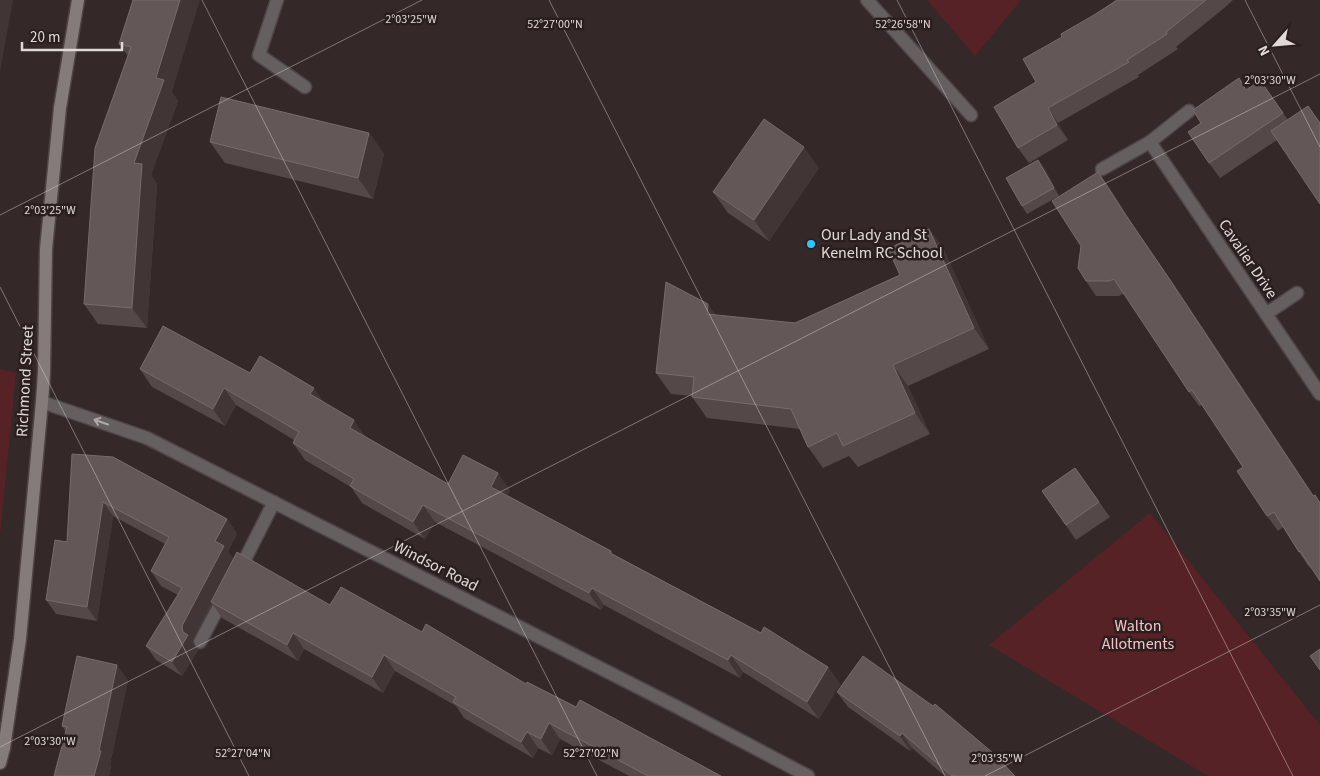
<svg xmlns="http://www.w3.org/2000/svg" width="1320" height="776" font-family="'Source Sans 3',sans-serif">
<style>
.green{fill:#572226}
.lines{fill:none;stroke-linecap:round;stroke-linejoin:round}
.lane-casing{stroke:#504444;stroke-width:15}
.street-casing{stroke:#504444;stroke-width:15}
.secondary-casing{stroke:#504444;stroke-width:15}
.lane{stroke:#655f5f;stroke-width:12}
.street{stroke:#655f5f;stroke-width:12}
.secondary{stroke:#867b7b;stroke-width:12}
.wall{fill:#554848}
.shaded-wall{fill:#413535}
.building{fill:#645757;stroke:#776c6c}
.oneway{stroke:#afa8a8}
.ticks{fill:none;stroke:#e1d8d8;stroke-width:1;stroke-opacity:0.45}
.poi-dot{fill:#28c8ff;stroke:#2a1e1e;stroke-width:2}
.labels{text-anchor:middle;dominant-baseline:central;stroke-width:5;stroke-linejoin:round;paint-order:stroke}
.poi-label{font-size:16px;fill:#e1d8d8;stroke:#2a1e1e;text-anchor:start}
.street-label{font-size:16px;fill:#e1d8d8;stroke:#2a1e1e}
.park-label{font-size:16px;fill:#f5c3c4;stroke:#2a1e1e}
.ticks-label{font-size:12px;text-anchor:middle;fill:#e1d8d8;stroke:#2a1e1e;stroke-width:5;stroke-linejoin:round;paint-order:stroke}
</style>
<rect width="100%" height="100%" fill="#342828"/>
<g class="green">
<path d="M927,0h94l-46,56z"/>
<path d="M0,369l16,4 -16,163z"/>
<path d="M1150,513l170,212v51h-112l-219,-131z"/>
</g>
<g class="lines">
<defs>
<g id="lane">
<path d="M1266,314l31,-21"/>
<path d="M239,571l35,-69"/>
<path d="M200,642l24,-45"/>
</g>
<g id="street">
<path d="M277,0l-18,55 46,32"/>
<path d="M867,0l104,115"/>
<path d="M1150,142l170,252"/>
<path d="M1102,169l48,-27 39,-31"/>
<path d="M42,402l105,36 530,269 131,69"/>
</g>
<path id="secondary" d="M0,763l4,-15 16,-109 22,-237 2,-29 2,-124 14,-141 18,-108"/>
</defs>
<use href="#lane" class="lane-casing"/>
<use href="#street" class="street-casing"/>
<use href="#secondary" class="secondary-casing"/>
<use href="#lane" class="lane"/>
<use href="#street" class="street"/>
<use href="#secondary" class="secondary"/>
</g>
<g class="wall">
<path d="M133,0l39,92 6,9 -27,74 6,9 -10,144 -49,-4 -14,-20 44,-248 -9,-12z"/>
<path d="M1117,0h116l-10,9 -47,38 2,2 -40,26 1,2 -81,46 10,17 -39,23 -11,-15 18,-66 26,-45z"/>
<path d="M1260,80l28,40 -11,20 -57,38 -11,-15 -8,-40z"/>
<path d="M369,133l15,21 -11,45 -148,-36 -15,-21z"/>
<path d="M1044,167l15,29 -32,18 -5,-8z"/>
<path d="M819,168l-50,73 -41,-28 -15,-21z"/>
<path d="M1109,187l26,41 42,61 137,207 1,-1 5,7v79l-10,-15 -1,1 -10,-15 -16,-25 -5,4 -11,-15 -24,-49 -41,-62 -3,1 -10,-14 -65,-99 -5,3h-23l-10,-15z"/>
<path d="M929,229l15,21 45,99 -81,37 22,48 -72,33 -9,-11 -26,12 -15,-21 -8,-18 -93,-11 -15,-21v-1l-21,-2 -15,-21 59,-58 80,8 105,-48z"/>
<path d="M140,369l110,4 73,29 43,35 82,47 62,6 -3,6 104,55 2,3 148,79 67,34 12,17 -21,35 -76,-47 -3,6 -136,-73 -3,5 -166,-88 -10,17 -63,-36 -11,-16 -46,-27 -12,-17 1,-3 -58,-35 -11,21 -73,-39z"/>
<path d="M72,454l155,65 10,15 -9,17 5,8 97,46 92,27 104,52 195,92h-92l-69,-37 -8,16 -14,-7 -5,10 -69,-40 -8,-12 -61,-35 -12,22 -79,-44 -6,12 -76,-43 -10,-15 -19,35 -1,3 6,9 -16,26 -26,-16 -10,-14 32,-51 -17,-9 -10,-15 14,-27 -52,-28 -16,105 -41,-7 -10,-14 21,-58z"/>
<path d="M1075,468l35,49 -34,23 -34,-49z"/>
<path d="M128,680l-18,84 1,2 -2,10h-55l12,-44 -4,-6z"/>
<path d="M837,692l178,84h-70l-33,-28 -2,3 -62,-44z"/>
</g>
<g class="shaded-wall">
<path d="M0,0h13l-13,72z"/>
<path d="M180,0h20l-28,92 6,9 -27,74 6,9 -10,144 -15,-20 2,-145 22,-85z"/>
<path d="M1048,108l10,15 10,17 -11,-15z"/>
<path d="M369,133l15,21 -11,45 -15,-21z"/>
<path d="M804,147l15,21 -50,73 -15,-21z"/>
<path d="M1038,160l6,7 15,29 -5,-8z"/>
<path d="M1098,172l11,15 26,41 42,61 143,217 -195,-292z"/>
<path d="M929,229l15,21 45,99 -15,-21z"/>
<path d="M708,304l15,21 -16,-11z"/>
<path d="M893,365l15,21 22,48 -15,-21z"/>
<path d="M224,388l12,17 -11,21 -12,-17z"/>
<path d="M314,388l12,17 -16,-11z"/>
<path d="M354,420l12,17 -16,-9z"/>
<path d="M498,473l12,17 -7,14 -12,-17z"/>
<path d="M103,502l10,14 -16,105 -10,-14z"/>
<path d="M423,505l12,17 -10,17 -12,-17z"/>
<path d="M227,519l10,15 -9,17 6,9 -41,78 -1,3 6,9 -16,26 -10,-14 11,-30 -1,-5 1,-3 32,-83z"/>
<path d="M592,588l12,17 -3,5 -12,-17z"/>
<path d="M293,633l11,16 -6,12 -11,-16z"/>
<path d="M384,655l11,16 -12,22 -11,-16z"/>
<path d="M731,655l12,17 -3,6 -12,-18z"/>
<path d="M117,665l11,15 -18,84 1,2 -2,10h-15l5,-25z"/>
<path d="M828,667l12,17 -21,35 -12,-17z"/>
<path d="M549,723l11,16 -8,16 -11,-16z"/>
<path d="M527,732l11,16 -5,10 -12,-16z"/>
<path d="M902,733l10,15 -2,3 -10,-15z"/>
</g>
<g class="building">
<path d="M133,0h47l-24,78 8,2 -30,83 8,1 -10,144 -48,-4 11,-156 36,-101 -12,-3z"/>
<path d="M1117,0h89l-40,32 1,2 -40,26 2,2 -81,46 9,17 -39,23 -24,-41 42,-25 -13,-23 39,-22 -1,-3 33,-19z"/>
<path d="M1239,78l7,12 14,-10 23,33 -74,50 -21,-31 13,-9 -8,-13z"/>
<path d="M221,97l148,36 -11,45 -148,-36z"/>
<path d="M1308,106l12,17v81l-49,-73z"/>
<path d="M764,119l40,28 -50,73 -41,-28z"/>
<path d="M1038,160l16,28 -32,18 -16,-28z"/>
<path d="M1098,172l27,42 41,60 147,222 2,-1 5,8v78l-20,-30 -1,1 -25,-40 -7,4 -30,-45 6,-4 -51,-77 -3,2 -75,-113 -5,2h-23l-8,-13 3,-22 -29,-45z"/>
<path d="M929,229l45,99 -81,37 22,48 -72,33 -6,-13 -29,14 -17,-38 -99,-12 2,-20 -38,-4 10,-91 42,22 -1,10 88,9 105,-48 -12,-26z"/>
<path d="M163,326l87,47 10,-17 54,32 -4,6 44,26 -4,8 98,56 15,-29 35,18 -7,14 120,64 -1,2 151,80 3,-6 64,40 -21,35 -76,-47 -3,5 -136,-72 -3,5 -166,-88 -10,17 -63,-36 4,-7 -61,-36 6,-11 -75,-44 -11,21 -73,-40z"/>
<path d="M72,454l41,3 114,62 -12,22 9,5 -41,78 -1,3 1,5 5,3 -16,27 -26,-16 36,-58 -31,-17 18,-34 -66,-35 -16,105 -41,-7 9,-60 12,2z"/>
<path d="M1075,468l24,34 -33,23 -24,-34z"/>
<path d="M237,552l93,53 11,-18 81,45 4,-8 100,60 1,-2 49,25 4,-7 141,76h-73l-99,-53 -8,16 -14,-7 -6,10 -68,-40 3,-5 -72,-42 -12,22 -79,-44 -6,12 -76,-43z"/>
<path d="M1320,649v21l-10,-14z"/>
<path d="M77,656l40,9 -18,86h2l-7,25h-40l13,-49 -5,-1z"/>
<path d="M863,656l70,50 2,-2 58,49 22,23h-60l-1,-1 -2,1 -50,-43 -2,3 -63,-44z"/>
</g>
<defs><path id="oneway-shaft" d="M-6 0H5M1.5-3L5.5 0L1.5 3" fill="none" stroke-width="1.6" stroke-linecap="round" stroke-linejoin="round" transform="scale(1.25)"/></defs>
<use class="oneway" href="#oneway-shaft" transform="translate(101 422) rotate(-161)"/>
<path class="ticks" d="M202,0l395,776M549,0l396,776M897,0l396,776M1245,0l75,147M0,215l422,-215M0,287l249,489M0,747l1320,-673M985,776l335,-171"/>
<circle class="poi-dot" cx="811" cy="244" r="5"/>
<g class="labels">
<g class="poi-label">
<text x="821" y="235">Our Lady and St<tspan x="821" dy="18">Kenelm RC School</tspan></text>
</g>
<g class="street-label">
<text transform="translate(1248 259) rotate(56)">Cavalier Drive</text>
<text transform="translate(25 381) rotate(-87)">Richmond Street</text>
<text transform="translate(436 566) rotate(27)">Windsor Road</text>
</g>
<g class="park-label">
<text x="1138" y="626">Walton<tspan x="1138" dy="18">Allotments</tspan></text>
</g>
</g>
<g class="ticks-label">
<text x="411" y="23">2°03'25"W</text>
<text x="555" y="28">52°27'00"N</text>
<text x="903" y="28">52°26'58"N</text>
<text x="1270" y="84">2°03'30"W</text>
<text x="50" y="214">2°03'25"W</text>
<text x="1270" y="616">2°03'35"W</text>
<text x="50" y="745">2°03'30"W</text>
<text x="243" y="757">52°27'04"N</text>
<text x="591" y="757">52°27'02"N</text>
<text x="997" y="762">2°03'35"W</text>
</g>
<g transform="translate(1275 45) rotate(243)" stroke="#2a1e1e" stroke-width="4" paint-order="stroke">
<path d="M0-4L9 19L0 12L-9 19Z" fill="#e1d8d8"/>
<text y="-8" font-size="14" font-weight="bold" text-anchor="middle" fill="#e1d8d8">N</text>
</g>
<path d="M22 42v8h100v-8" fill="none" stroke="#e1d8d8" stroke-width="2.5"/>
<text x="30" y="42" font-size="15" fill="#e1d8d8" stroke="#2a1e1e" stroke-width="4" paint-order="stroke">20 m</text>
</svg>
